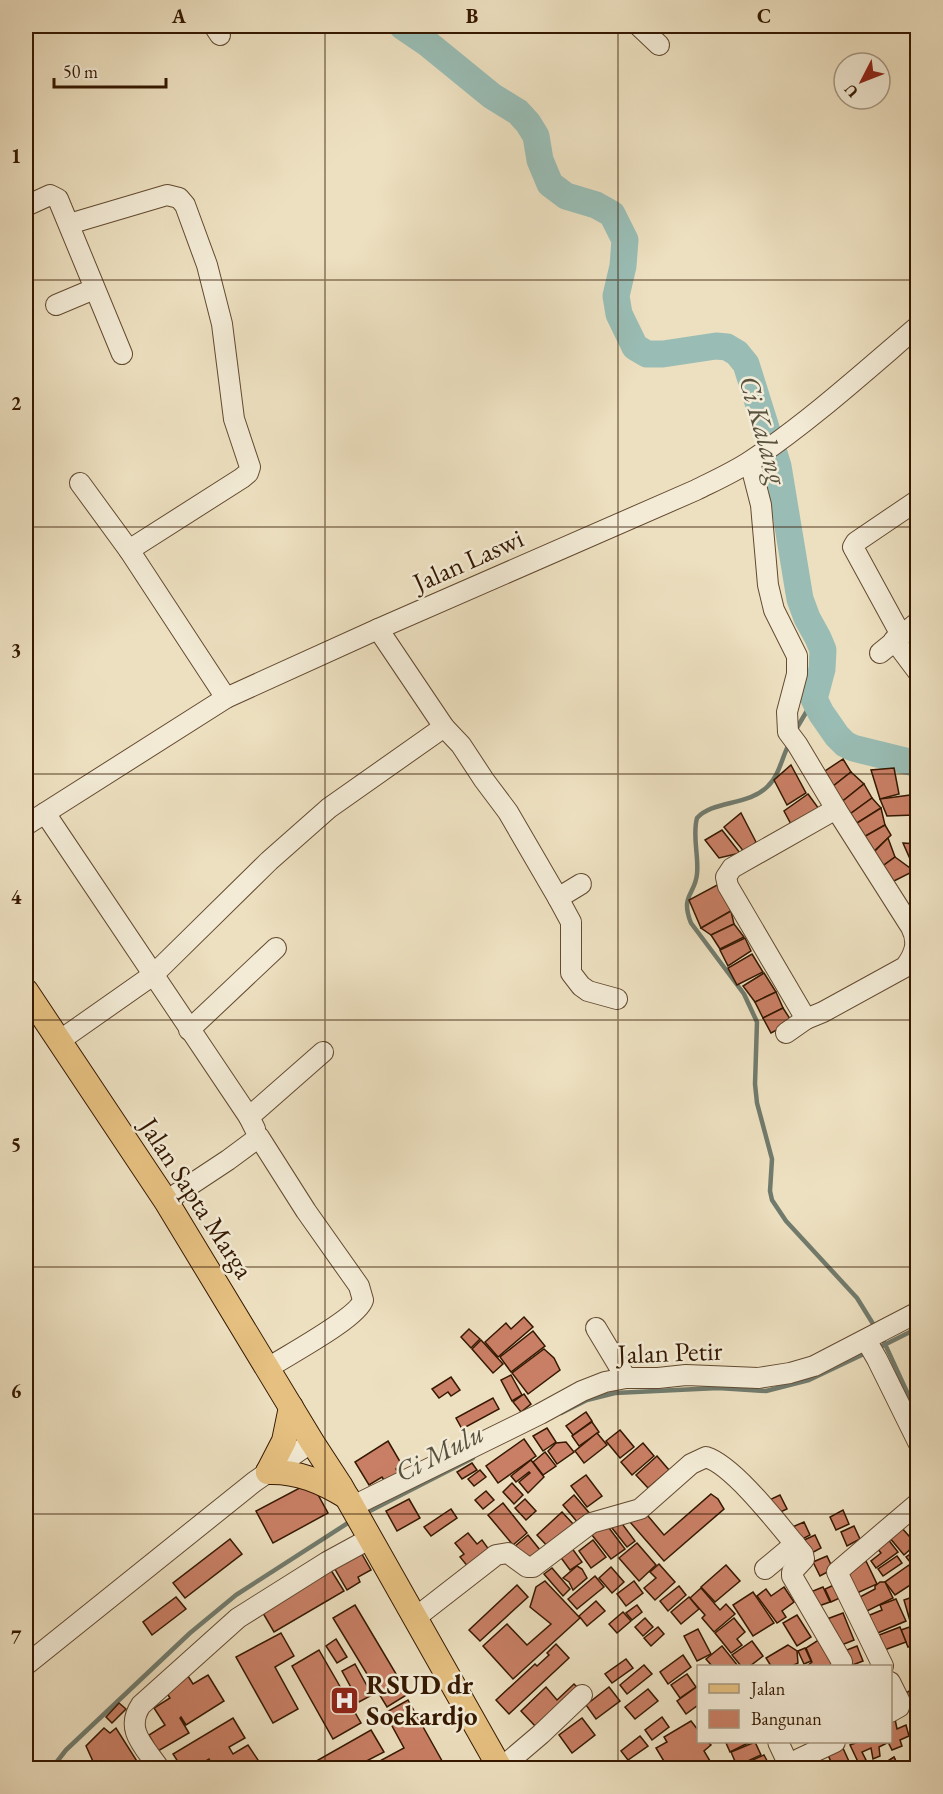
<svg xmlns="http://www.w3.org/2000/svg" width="943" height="1794" font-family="'EB Garamond',serif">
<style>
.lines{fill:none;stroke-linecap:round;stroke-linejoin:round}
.stream{stroke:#717b6d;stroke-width:4.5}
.river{stroke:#99bdb5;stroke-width:27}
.building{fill:#c97f65;stroke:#351800;stroke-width:1.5}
.minor-casing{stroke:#634a30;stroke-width:22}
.major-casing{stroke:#351800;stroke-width:26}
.minor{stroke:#f3ebd6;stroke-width:20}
.major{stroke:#e6c080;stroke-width:24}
.grid{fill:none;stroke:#351800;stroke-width:1.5;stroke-opacity:0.55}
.labels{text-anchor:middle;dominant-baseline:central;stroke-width:5;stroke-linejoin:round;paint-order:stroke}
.street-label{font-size:27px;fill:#351800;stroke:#f3ebd6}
.poi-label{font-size:27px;font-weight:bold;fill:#351800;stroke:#f3ebd6;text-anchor:start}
.water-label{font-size:28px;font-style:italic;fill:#58523f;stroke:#f3ebd6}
.neatline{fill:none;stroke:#351800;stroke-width:2}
.grid-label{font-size:20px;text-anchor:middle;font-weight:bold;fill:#351800}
</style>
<rect width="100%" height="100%" fill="#ede0c0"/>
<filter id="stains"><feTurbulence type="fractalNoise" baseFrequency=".00333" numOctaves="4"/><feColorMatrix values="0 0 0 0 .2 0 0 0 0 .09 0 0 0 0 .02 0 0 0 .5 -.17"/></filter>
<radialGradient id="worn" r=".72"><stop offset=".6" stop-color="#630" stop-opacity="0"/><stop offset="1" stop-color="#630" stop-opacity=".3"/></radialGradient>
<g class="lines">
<g class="stream">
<path d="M795,731l19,-32"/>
<path d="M789,744c-7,13 -10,32 -21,42 -19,20 -55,14 -71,32 -5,18 2,38 0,56 -2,21 -17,21 -6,49l53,71 13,28 -2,62 2,19 15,56 -2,32 2,9 14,21 71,77 18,29"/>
<path d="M884,1342l34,74"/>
<path d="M876,1349l42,-21"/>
<path d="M561,1413l26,-13 28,-7 103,-5 48,3 43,-11 59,-28"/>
<path d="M364,1514l109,-56"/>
<path d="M52,1768l14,-18 124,-117 46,-38 115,-74"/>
</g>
<path class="river" d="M402,26l25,17 65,53 26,16 10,11 8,13 4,24 10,24 16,12 30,9 16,9 13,26 -2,26 -7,30 3,18 16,33 12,7h16l53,-8 11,1 10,6 9,11 32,102 22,133 7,19 11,20 5,12 -1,19 -8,30 7,14 16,23 8,8 8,4 65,16"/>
</g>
<g class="building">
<path d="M843,759l8,13 -19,15 -10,-14z"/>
<path d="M791,765l15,28 -19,12 -13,-25z"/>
<path d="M894,768l5,26 -19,5 -9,-29z"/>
<path d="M851,772l13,12 -25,20 -7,-17z"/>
<path d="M864,784l8,14 -22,16 -11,-10z"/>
<path d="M808,794l11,15 -26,19 -9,-17z"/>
<path d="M918,794l-4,21 -27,1 -7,-17z"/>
<path d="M872,798l9,10 -24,15 -7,-9z"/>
<path d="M881,808l4,17 -23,13 -5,-15z"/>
<path d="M741,813l15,29 -11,11 -21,-26z"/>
<path d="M885,825l6,10 -20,19 -9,-16z"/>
<path d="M722,830l18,23 -21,5 -14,-18z"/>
<path d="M888,838l7,19 -15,11 -6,-16z"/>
<path d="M903,843l15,1v33z"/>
<path d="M895,857l19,14 -22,11 -12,-14z"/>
<path d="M719,884l12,27 -30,17 -12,-28z"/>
<path d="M918,900v26l-15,-19z"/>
<path d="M731,911l3,13 -23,11 -10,-7z"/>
<path d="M734,924l10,13 -24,12 -9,-14z"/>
<path d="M745,938l6,13 -23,15 -8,-16z"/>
<path d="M752,954l11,18 -26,13 -9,-17z"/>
<path d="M764,973l12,19 -21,10 -12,-16z"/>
<path d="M776,992l7,16 -20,10 -8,-16z"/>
<path d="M783,1008l9,14 -21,11 -8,-15z"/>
<path d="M524,1317l9,10 -35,30 -13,-15 21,-19 5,6z"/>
<path d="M469,1329l11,10 -9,9 -10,-11z"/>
<path d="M533,1331l12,15 -34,26 -11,-15z"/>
<path d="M481,1340l22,24 -10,9 -21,-24z"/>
<path d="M544,1349l10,9 6,12 -32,24 -16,-21z"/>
<path d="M511,1375l11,20 -10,6 -11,-21z"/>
<path d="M451,1377l9,13 -9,6 -3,-4 -9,6 -7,-9z"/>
<path d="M524,1394l7,10 -10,8 -8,-10z"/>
<path d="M493,1398l6,11 -37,20 -6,-11z"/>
<path d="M586,1412l6,9 -19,14 -7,-9z"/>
<path d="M592,1422l7,10 -20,14 -7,-10z"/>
<path d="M547,1428l9,14 -13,9 -10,-15z"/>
<path d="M620,1430l14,17 -14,11 -14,-17z"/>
<path d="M597,1433l10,12 -23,18 -9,-12z"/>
<path d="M524,1439l12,17 -38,27 -12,-17z"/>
<path d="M388,1441l14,24 -6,4 3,5 -14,8 -3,-5 -13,8 -14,-23z"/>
<path d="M566,1442l8,10 -17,12 -9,-13 8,-8z"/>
<path d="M643,1443l11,13 -22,19 -11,-13z"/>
<path d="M545,1452l11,14 -13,9 -10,-13z"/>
<path d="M657,1456l12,14 -21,18 -12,-13z"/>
<path d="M531,1460l13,17 -16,16 -9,-11 11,-9 -1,-1 -13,10 -5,-6z"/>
<path d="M472,1463l5,7 -15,9 -5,-7z"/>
<path d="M480,1470l6,7 -12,9 -6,-7z"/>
<path d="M586,1475l16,21 -15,11 -16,-21z"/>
<path d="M311,1482l17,31 -55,30 -17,-32z"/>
<path d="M512,1483l11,12 -9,9 -11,-12z"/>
<path d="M486,1491l8,9 -11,9 -8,-9z"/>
<path d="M711,1494l7,5 6,10 -60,52 -34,-39 13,-12 21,25z"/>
<path d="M574,1495l17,20 -12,9 -16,-19z"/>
<path d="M780,1495l7,14 -13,6 -7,-14z"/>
<path d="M409,1499l11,19 -23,13 -11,-20z"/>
<path d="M525,1499l11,12 -10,9 -11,-12z"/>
<path d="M503,1503l24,30 -14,12 -25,-30z"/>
<path d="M451,1509l6,9 -26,18 -7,-9z"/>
<path d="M843,1510l6,14 -13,6 -6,-13z"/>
<path d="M562,1512l13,14 -25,23 -13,-14z"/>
<path d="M620,1521l15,20 -8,6 -15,-19z"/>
<path d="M804,1522l6,13 -13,7 -7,-14z"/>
<path d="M606,1524l19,25 -14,10 -19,-24z"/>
<path d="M854,1526l6,13 -13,7 -6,-14z"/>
<path d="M901,1527l15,17 -12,11 -15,-18z"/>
<path d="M468,1533l9,11 5,-4 8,11 -21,17 -9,-11 4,-3 -9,-11z"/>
<path d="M528,1535l16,20 -14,11 -16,-19z"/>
<path d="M815,1535l6,13 -13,7 -6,-14z"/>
<path d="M887,1538l11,14 -22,16 -5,-7 10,-8 -5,-6z"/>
<path d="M230,1539l12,15 -57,44 -12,-15z"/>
<path d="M593,1540l13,17 -15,11 -12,-17z"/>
<path d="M637,1543l19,22 -17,16 -20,-23z"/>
<path d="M571,1547l11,15 -12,8 -11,-15z"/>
<path d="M359,1549l12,21 -13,7 2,5 -13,8 -15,-26z"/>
<path d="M915,1551l3,3v18l-12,-15z"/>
<path d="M827,1556l6,13 -13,7 -7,-14z"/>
<path d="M897,1556l5,7 -19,13 -5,-7z"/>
<path d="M866,1561l11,23 -20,9 -11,-23z"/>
<path d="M659,1564l16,18 -20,18 -11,-12 12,-10 -6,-6z"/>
<path d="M726,1565l14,16 -25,21 -14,-15z"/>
<path d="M909,1565l9,15 -23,15 -10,-13z"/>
<path d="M577,1566l5,3 5,9 -14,12 -4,-8 -6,-4z"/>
<path d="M329,1567l15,24 -70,41 -14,-24z"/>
<path d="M611,1567l13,15 -12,11 -13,-15z"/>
<path d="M552,1568l18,21 -7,7 -19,-22z"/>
<path d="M595,1576l9,11 -27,22 -9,-10z"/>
<path d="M545,1581l35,37 -67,61 -30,-33 24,-22 20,21 24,-21 -21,-17 6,-20z"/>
<path d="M634,1581l9,12 -17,13 -9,-12z"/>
<path d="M880,1582h5l8,16 -28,14 -7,-14 17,-9v-3z"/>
<path d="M836,1584l6,13 -11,5 -6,-13z"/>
<path d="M517,1585l11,12 -48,44 -11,-11z"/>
<path d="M679,1586l7,9 -18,16 -8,-10z"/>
<path d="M784,1587l10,15 -12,9 4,6 -9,6 -20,-27 9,-7 5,7z"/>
<path d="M823,1587l7,15 -17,6 -10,-13z"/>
<path d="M701,1588l19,22 6,-6 9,10 -21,18 -12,-14 3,-3 -15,-17z"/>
<path d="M753,1592l21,31 -21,13 -20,-31z"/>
<path d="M918,1595v23l-8,3 -6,-21z"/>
<path d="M176,1597l10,12 -34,26 -9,-13z"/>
<path d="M689,1597l10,12 -18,15 -10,-12z"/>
<path d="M896,1599l10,22 -33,14 -8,-18 17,-7 -2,-5z"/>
<path d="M596,1601l9,10 -18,15 -8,-10z"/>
<path d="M355,1605l53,89 -21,13 -54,-89z"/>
<path d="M637,1605l5,7 -10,8 -6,-7z"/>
<path d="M623,1612l8,9 -14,12 -8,-9z"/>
<path d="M843,1613l11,27 -15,6 -12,-27z"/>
<path d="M797,1615l14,22 -14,9 -14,-23z"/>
<path d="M645,1618l8,9 -10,9 -8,-9z"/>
<path d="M734,1618l11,14 -8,7 5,6 -11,8 -16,-20z"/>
<path d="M918,1624v20l-10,3 -7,-17z"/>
<path d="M658,1627l6,7 -13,12 -7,-8z"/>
<path d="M900,1627l6,15 -27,10 -5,-15z"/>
<path d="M698,1629l13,25 -14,7 -13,-25z"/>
<path d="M281,1633l13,23 -19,11 23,42 -25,14 -37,-66z"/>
<path d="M336,1639l11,18 -10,6 -11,-17z"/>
<path d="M820,1639l14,27h-27l5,-4 -6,-14z"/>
<path d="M752,1641l11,15 -13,10h-9l-9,-11z"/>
<path d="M556,1644l13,14 -60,56 -13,-14 39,-36 2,2 12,-11 -2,-2z"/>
<path d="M788,1645l9,6 1,12 -6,3h-21l-5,-8z"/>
<path d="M722,1646l16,20h-26l-6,-7z"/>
<path d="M857,1646l6,15 -13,5 -8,-14z"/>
<path d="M805,1648l6,13 -7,3 -6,-13z"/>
<path d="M319,1650l42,73 -28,16 -41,-73z"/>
<path d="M683,1655l8,12 -23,17 -8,-12z"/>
<path d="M626,1659l7,9 -21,15 -7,-9z"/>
<path d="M355,1664l17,31 -13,7 -17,-31z"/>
<path d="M644,1665l8,9 -25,20 -7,-9z"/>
<path d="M687,1674l9,13 -16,11 -9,-13z"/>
<path d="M208,1675l16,26 -38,24 -5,-8 -1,1 9,15 -31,18 -9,-16 16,-10 -11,-17 16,-10 -5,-8 23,-14 5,8z"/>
<path d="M574,1684l6,6 -44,37 -15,-16 25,-24 11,13z"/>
<path d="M698,1686v19l-12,9 -9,-13z"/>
<path d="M918,1686v16l-8,4 -6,-12z"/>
<path d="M609,1687l11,14 -24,18 -10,-14z"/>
<path d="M648,1689l10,12 -23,18 -10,-12z"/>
<path d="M408,1700l38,68h-67l-3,-5 28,-15 -19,-35z"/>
<path d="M119,1703l7,6 -14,14 -6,-6z"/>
<path d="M662,1717l7,10 -17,13 -7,-10z"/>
<path d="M233,1718l12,20 -16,9 4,7 15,-9 12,18 -9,5h-43l5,-2 -4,-7 -15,9h-12l-9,-14z"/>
<path d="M582,1718l13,17 -23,18 -13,-18z"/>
<path d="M895,1719l2,10 9,-4 3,11 -9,4 2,6 -10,4 -4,-8h2v-21z"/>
<path d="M691,1721l7,9v12h10l3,3 -7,6 6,10 -12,7h-30l-12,-20 11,-6 -3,-5z"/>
<path d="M104,1728l6,5 6,-5 24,38 -4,2h-40l-10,-22z"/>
<path d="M371,1730l13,22 -31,16h-49z"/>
<path d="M640,1736l8,10 -20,14 -7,-9z"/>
<path d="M730,1742h20l-20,10 -4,-9z"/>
<path d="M755,1742l6,13 -24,11 -6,-14z"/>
<path d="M858,1742h28l1,1 -8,4 1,9 -7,3 -2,-11 -9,4 4,8 -7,4 -9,-19z"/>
<path d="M842,1746l10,22h-18l-7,-15z"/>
<path d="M764,1755l7,13h-34v-1z"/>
<path d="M894,1757l5,11h-18l-1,-2z"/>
<path d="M894,1757l5,11h-18l-1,-2z"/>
</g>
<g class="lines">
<defs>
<g id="minor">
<path d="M214,26l6,9"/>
<path d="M639,26l20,19"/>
<path d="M26,206l24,-11 8,4 64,155"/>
<path d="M69,224l98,-29 12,3 6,7 22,60 15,59 12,95 16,48 -2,6 -6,5 -113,72"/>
<path d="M56,305l38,-16"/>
<path d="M750,462l11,43 7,80 6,25 23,46v18l-10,38 1,20 9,12 39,65 75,118c8,15 4,27 -6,40l-82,45 -17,7 -20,14"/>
<path d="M80,483l49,67 97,148"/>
<path d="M378,629l66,98 17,18 23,35 24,32 50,86 13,24v51l10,13 7,5 29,8"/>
<path d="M901,635l-48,-88 3,-5 62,-42"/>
<path d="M894,640l24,32"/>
<path d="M880,653l38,-31"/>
<path d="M45,813l204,304"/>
<path d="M26,825l200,-127 152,-69 318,-139c18,-9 36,-17 53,-28 60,-40 114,-89 169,-136"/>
<path d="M558,898l23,-14"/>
<path d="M806,1019l-78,-133 -2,-9 6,-9 104,-59"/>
<path d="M189,1030l87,-82"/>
<path d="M59,1041l94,-66 116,-114 60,-53 115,-81"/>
<path d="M255,1129l-6,-12 74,-65"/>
<path d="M166,1201l62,-41 31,-23 47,74 53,75 4,14c-5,18 -77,56 -95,68"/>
<path d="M596,1328l30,50"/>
<path d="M866,1340l11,19 41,83"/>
<path d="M353,1506l187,-92 42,-23 23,-9 21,-4h32l28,-3 72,3 32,-5 24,-7 104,-54"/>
<path d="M765,1569l30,-25"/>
<path d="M415,1618l81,-63 12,-2 19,14h6l58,-44 49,-14 51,-45 15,-7c29,9 76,72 97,97l1,5 -12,13v4l50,86 -1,4"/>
<path d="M26,1665l228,-183 58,-40"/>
<path d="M883,1666l-46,-94 81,-69"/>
<path d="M890,1682l10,20 -1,5 -9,5"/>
<path d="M778,1742l8,17 10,4"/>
<path d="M159,1768c-14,-21 -35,-38 -18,-63l97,-87 89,-56 44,-24"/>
<path d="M501,1768l40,-34 41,-39"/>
<path d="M796,1768v-5l3,-4 36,-17"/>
</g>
<g id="major">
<path d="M26,991l140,210 146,241 28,43 160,283"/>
<path d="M268,1472c30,-1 54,10 79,25"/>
<path d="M268,1472l16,-31 7,-34"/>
</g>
</defs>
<use href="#minor" class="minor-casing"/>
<use href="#major" class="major-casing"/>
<use href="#minor" class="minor"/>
<use href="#major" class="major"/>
</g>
<path class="grid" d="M325,26v1742M618,26v1742M26,280h892M26,527h892M26,774h892M26,1020h892M26,1267h892M26,1514h892"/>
<defs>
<symbol id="hospital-square" viewBox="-11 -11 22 22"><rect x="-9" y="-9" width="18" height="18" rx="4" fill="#8f2418" stroke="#f3ebd6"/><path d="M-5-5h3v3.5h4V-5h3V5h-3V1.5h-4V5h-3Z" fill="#fff"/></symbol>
</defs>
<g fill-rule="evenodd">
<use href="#hospital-square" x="328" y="1684" width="33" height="33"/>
</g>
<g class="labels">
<g class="street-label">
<text transform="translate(468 560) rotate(-24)">Jalan Laswi</text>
<text transform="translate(197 1198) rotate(57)">Jalan Sapta Marga</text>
<text transform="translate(670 1352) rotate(-2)">Jalan Petir</text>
</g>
<g class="poi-label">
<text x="366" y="1684">RSUD dr<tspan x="366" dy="31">Soekardjo</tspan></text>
</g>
<g class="water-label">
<text transform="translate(764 430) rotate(74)">Ci Kalang</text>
<text transform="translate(439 1452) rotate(-27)">Ci Mulu</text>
</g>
</g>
<rect width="943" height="1794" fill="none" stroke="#ede0c0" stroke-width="66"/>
<rect x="697" y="1665" width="195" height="78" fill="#f3ebd6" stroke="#a79780" stroke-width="1.5"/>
<rect x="709" y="1684" width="30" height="9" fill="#e6c080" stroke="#a79780" stroke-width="1.5"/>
<text x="751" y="1695" font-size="18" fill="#351800">Jalan</text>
<rect x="709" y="1710" width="30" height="18" fill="#c97f65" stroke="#a79780" stroke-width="1.5"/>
<text x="751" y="1725" font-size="18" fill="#351800">Bangunan</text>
<g transform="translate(862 81) rotate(228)"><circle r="28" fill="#f3ebd6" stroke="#a79780" stroke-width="1.5"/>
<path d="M0-4.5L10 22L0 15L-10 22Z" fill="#8f2418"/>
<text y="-9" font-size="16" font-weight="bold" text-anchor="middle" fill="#351800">U</text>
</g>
<path d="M54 78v9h112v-9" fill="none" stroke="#351800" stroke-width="3"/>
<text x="63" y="78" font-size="18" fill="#351800" stroke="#f3ebd6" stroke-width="4.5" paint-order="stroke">50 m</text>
<rect x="33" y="33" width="877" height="1728" class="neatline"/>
<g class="grid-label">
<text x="179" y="23">A</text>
<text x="472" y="23">B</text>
<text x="764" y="23">C</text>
<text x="16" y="163">1</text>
<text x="16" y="410">2</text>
<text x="16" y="657">3</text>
<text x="16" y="904">4</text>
<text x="16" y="1151">5</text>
<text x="16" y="1398">6</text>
<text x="16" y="1644">7</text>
</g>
<rect width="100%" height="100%" filter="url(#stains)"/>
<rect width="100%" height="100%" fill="url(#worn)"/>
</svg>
